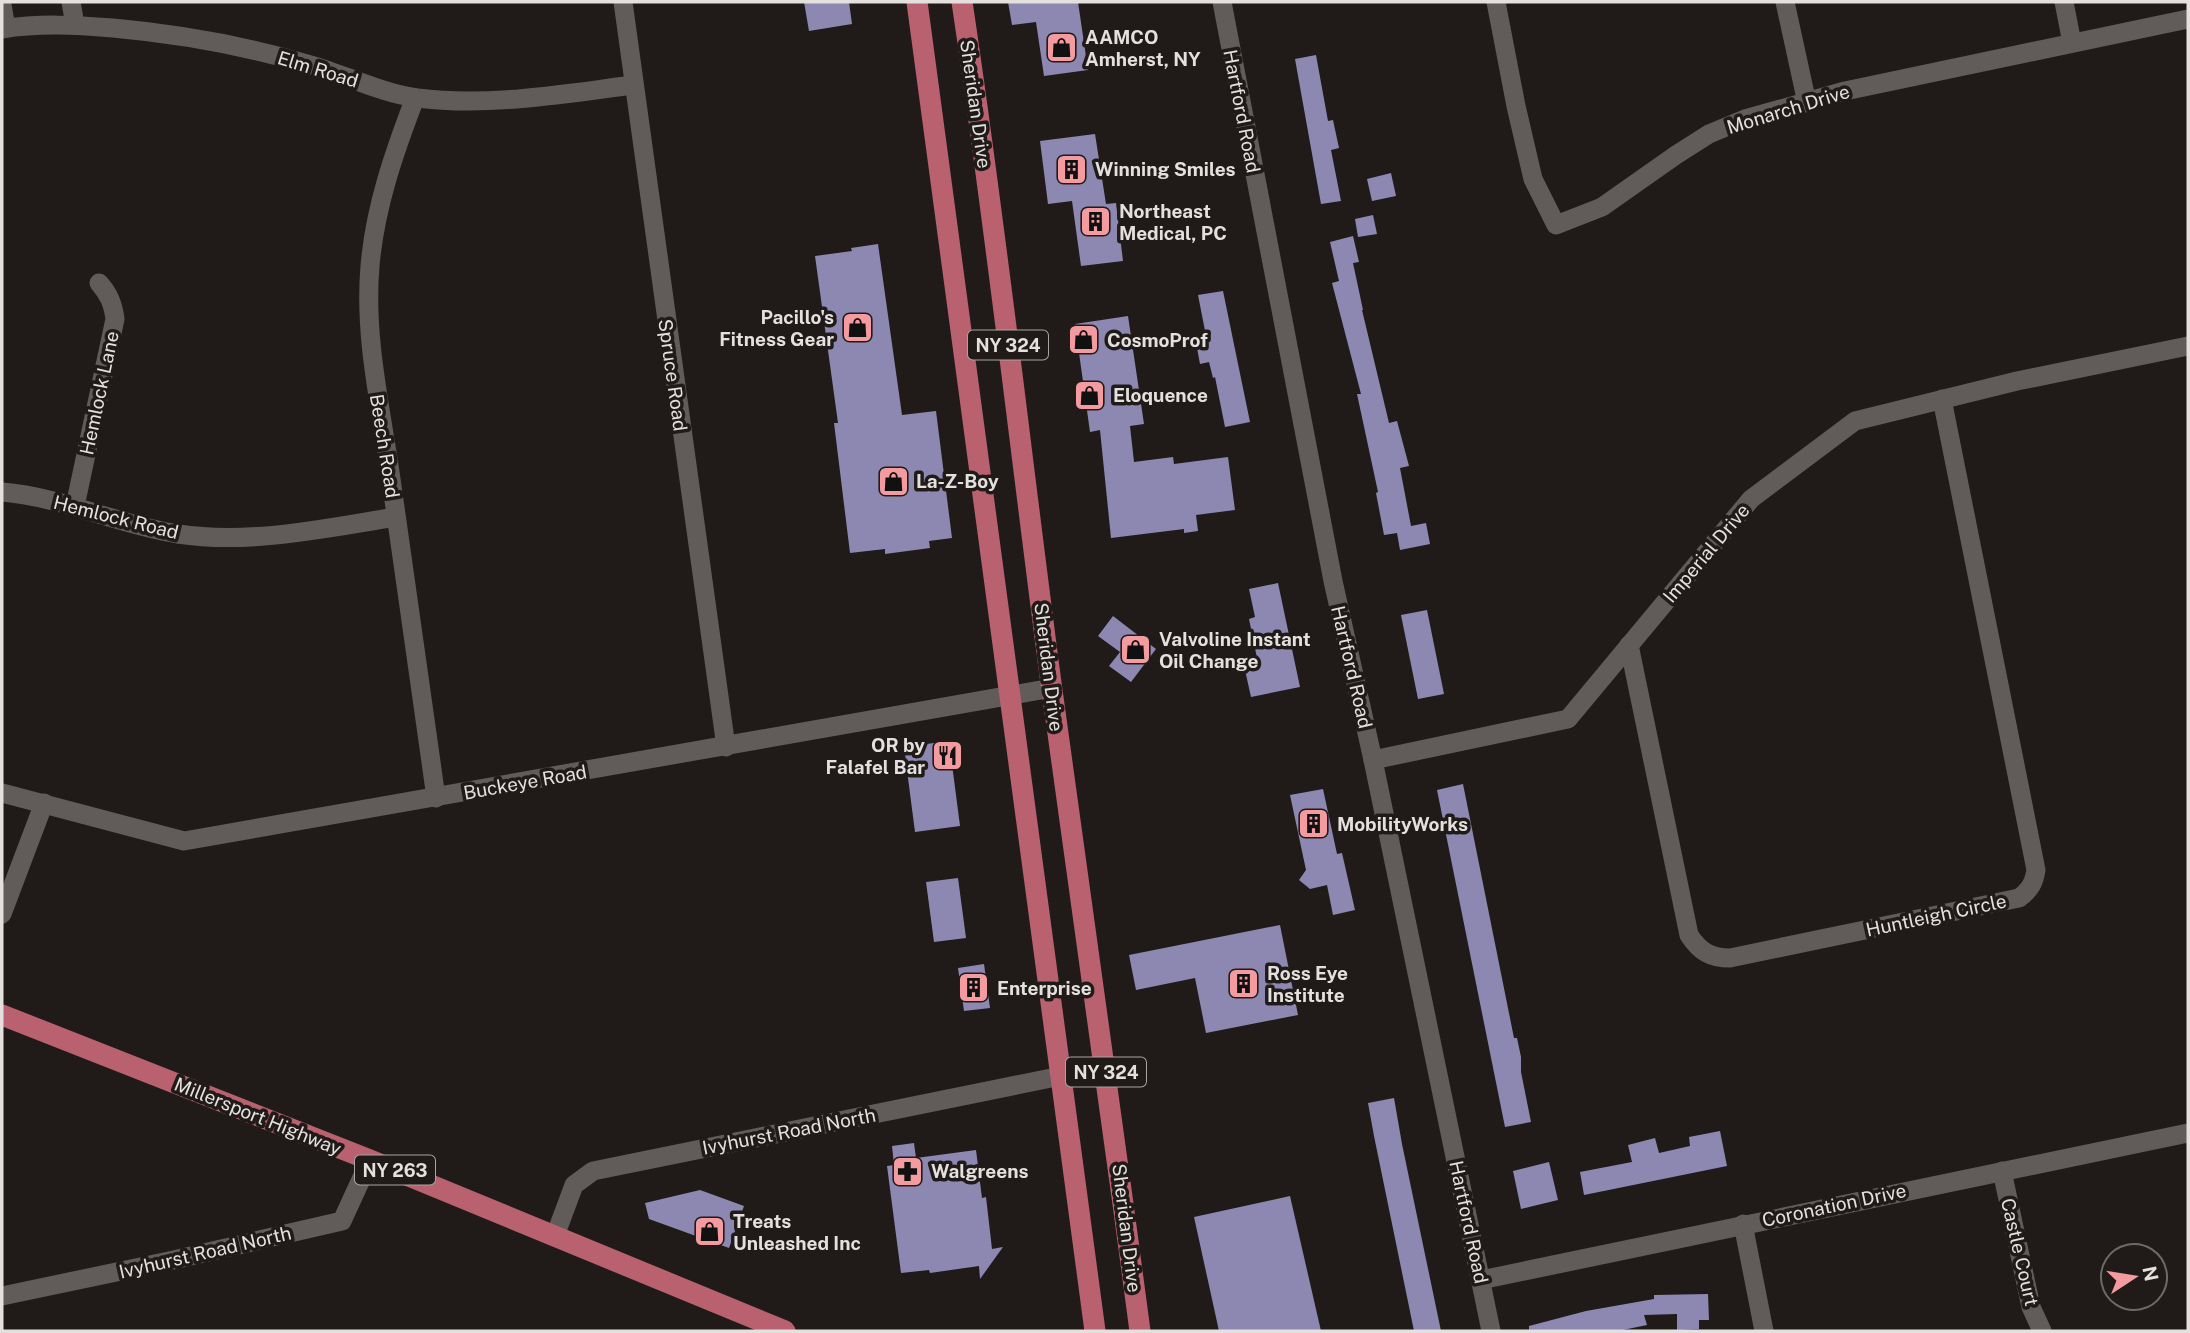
<svg xmlns="http://www.w3.org/2000/svg" width="2190" height="1333" font-family="'Public Sans',sans-serif">
<style>
.building{fill:#8d88b2}
.lines{fill:none;stroke-linecap:round;stroke-linejoin:round}
.street{stroke:#615b59;stroke-width:19}
.primary{stroke:#ba616f;stroke-width:21}
.labels{text-anchor:middle;dominant-baseline:central;stroke-width:7;stroke-linejoin:round;paint-order:stroke}
.shield{fill:#201b19;stroke:#a8a5a3;stroke-width:2}
.shield-label{font-size:18px;font-weight:bold;fill:#e3e0de}
.poi-label{font-size:19px;font-weight:bold;fill:#e3e0de;stroke:#201b19;text-anchor:start}
.street-label{font-size:19px;fill:#e3e0de;stroke:#201b19}
</style>
<rect width="100%" height="100%" fill="#201b19"/>
<g class="building">
<path d="M804,2h45l3,22 -43,7z"/>
<path d="M1008,2h70l10,68 -44,6 -8,-54 -24,3z"/>
<path d="M1316,55l12,66 5,-1 6,28 -8,2 10,51 -20,3 -26,-145z"/>
<path d="M1095,134l11,70 10,-1 7,58 -42,5 -9,-65 -24,3 -8,-63z"/>
<path d="M1391,173l5,23 -24,5 -5,-22z"/>
<path d="M1373,215l4,19 -19,3 -3,-18z"/>
<path d="M1353,236l6,26 -6,1 10,47h-1l27,113 8,-2 12,45 -9,2 11,58 15,-3 4,21 -30,6 -3,-17 -13,2 -8,-42 2,-1 -21,-98h4l-29,-111 7,-2 -9,-39z"/>
<path d="M878,244l24,171 34,-4 16,127 -23,3 1,7 -45,6v-5l-35,4 -16,-130h4l-23,-167 37,-5 -1,-3z"/>
<path d="M1223,291l27,131 -25,5 -10,-50 -2,1 -4,-16 -9,2 -3,-16 11,-2 -10,-51z"/>
<path d="M1128,316l16,108 -14,2 4,36 39,-5 1,7 54,-7 7,53 -39,5 2,16 -14,2v-4l-73,9 -11,-108 -10,2 -15,-108z"/>
<path d="M1278,583l22,104 -49,10 -8,-36 14,-3 -8,-39 6,-2 -6,-28z"/>
<path d="M1427,610l17,84 -26,5 -17,-84z"/>
<path d="M1113,616l43,33 -25,33 -22,-16 11,-14 -22,-16z"/>
<path d="M949,741l11,85 -45,6 -11,-85z"/>
<path d="M1463,784l51,254h3l4,19v15l10,50 -26,5 -68,-337z"/>
<path d="M1323,789l14,65 5,-1 13,57 -22,5 -6,-30 -17,4 -11,-9 7,-10 -16,-75z"/>
<path d="M958,878l8,60 -32,4 -8,-60z"/>
<path d="M1280,925l18,90 -92,18 -11,-55 -59,12 -7,-35z"/>
<path d="M984,964l6,44 -26,3 -6,-43z"/>
<path d="M1394,1098l8,46 39,187h-27l-40,-195 -6,-33z"/>
<path d="M1720,1131l7,35 -143,29 -4,-23 52,-10 -4,-17 27,-7 4,15 31,-7 -1,-9z"/>
<path d="M914,1143l2,15 60,-8 6,48 4,-1 6,52 11,-2 -23,32 -1,-13 -49,7 -1,-3 -28,3 -14,-107 7,-1 -2,-19z"/>
<path d="M1549,1162l9,38 -37,9 -8,-38z"/>
<path d="M700,1190l44,16 -15,42 -80,-29 -4,-16z"/>
<path d="M1290,1196l31,135h-102l-25,-114z"/>
<path d="M1708,1294l1,26h-10v9l-22,1v-16l-33,1 3,10 -29,6h-89v-5l57,-15 68,-12v-4z"/>
</g>
<g class="lines">
<g class="street">
<path d="M71,2l4,23"/>
<path d="M623,2l103,745"/>
<path d="M1222,2l111,579 40,179 118,571"/>
<path d="M1496,2l20,104 17,73 23,46 46,-18 74,-52 33,-21 36,-15 100,-28 343,-72"/>
<path d="M1785,2l22,101"/>
<path d="M2064,2l8,41"/>
<path d="M2,5l4,23"/>
<path d="M2,29c37,-6 74,-4 111,-1 67,6 133,18 198,37 35,10 70,28 106,33 73,9 144,-4 217,-13"/>
<path d="M415,98c-21,55 -40,109 -45,168 -6,70 10,137 20,206 15,108 31,217 46,326"/>
<path d="M2,492c61,5 116,33 176,42 73,11 147,-6 218,-17"/>
<path d="M75,506l40,-187c-2,-15 -6,-25 -16,-36"/>
<path d="M1629,645l60,290c11,17 22,23 41,23l289,-60c11,-8 15,-15 17,-28l-94,-471"/>
<path d="M1373,760l195,-41 183,-220 104,-78 162,-40 171,-35"/>
<path d="M2,793l182,48 868,-153"/>
<path d="M2,914l42,-111"/>
<path d="M2002,1171l29,136 11,24"/>
<path d="M1743,1224l21,107"/>
<path d="M555,1236l19,-51 19,-14 468,-95"/>
<path d="M1481,1280l707,-147"/>
<path d="M2,1296l167,-35 173,-40 28,-61"/>
</g>
<g class="primary">
<path d="M917,2l178,1329"/>
<path d="M962,2c34,226 59,454 89,681 28,217 61,432 89,648"/>
<path d="M2,1015l368,145 415,171"/>
</g>
</g>
<defs>
<symbol id="shop-square" viewBox="-11 -11 22 22"><rect x="-9" y="-9" width="18" height="18" rx="4" fill="#f49b9f" stroke="#201b19"/><path d="M-5-2.5h2.3a2.7 3.5 0 0 1 5.4 0H5L5.5 6h-11ZM-1.5-2.5h3a1.5 2.3 0 0 0-3 0Z" fill="#111"/></symbol>
<symbol id="building-square" viewBox="-11 -11 22 22"><rect x="-9" y="-9" width="18" height="18" rx="4" fill="#f49b9f" stroke="#201b19"/><path d="M-4-6H4V6H1V3H-1V6H-4ZM-2.5-4.3h1.7v1.8h-1.7ZM.8-4.3h1.7v1.8H.8ZM-2.5-1h1.7V.8h-1.7ZM.8-1h1.7V.8H.8Z" fill="#111"/></symbol>
<symbol id="restaurant-square" viewBox="-11 -11 22 22"><rect x="-9" y="-9" width="18" height="18" rx="4" fill="#f49b9f" stroke="#201b19"/><path d="M-5-6h1v4h1v-4h1v4h1v-4h1v5L-1.5 .5V6h-2V.5L-5-1ZM5-6V6H3V1.5H1.5Q1.5-4 5-6Z" fill="#111"/></symbol>
<symbol id="pharmacy-square" viewBox="-11 -11 22 22"><rect x="-9" y="-9" width="18" height="18" rx="4" fill="#f49b9f" stroke="#201b19"/><path d="M-2-6h4v4h4v4h-4v4h-4v-4h-4v-4h4Z" fill="#111"/></symbol>
</defs>
<g fill-rule="evenodd">
<use href="#shop-square" x="1044" y="30" width="35" height="35"/>
<use href="#building-square" x="1054" y="152" width="35" height="35"/>
<use href="#building-square" x="1078" y="204" width="35" height="35"/>
<use href="#shop-square" x="840" y="310" width="35" height="35"/>
<use href="#shop-square" x="1066" y="322" width="35" height="35"/>
<use href="#shop-square" x="1072" y="378" width="35" height="35"/>
<use href="#shop-square" x="876" y="464" width="35" height="35"/>
<use href="#shop-square" x="1118" y="632" width="35" height="35"/>
<use href="#restaurant-square" x="930" y="738" width="35" height="35"/>
<use href="#building-square" x="1296" y="806" width="35" height="35"/>
<use href="#building-square" x="1226" y="966" width="35" height="35"/>
<use href="#building-square" x="956" y="970" width="35" height="35"/>
<use href="#pharmacy-square" x="890" y="1154" width="35" height="35"/>
<use href="#shop-square" x="692" y="1214" width="35" height="35"/>
</g>
<g class="labels">
<g class="shield">
<rect x="968" y="330.5" width="80" height="29" rx="5"/>
<rect x="1066" y="1057.5" width="80" height="29" rx="5"/>
<rect x="355" y="1155.5" width="80" height="29" rx="5"/>
</g>
<g class="shield-label">
<text x="1008" y="345">NY 324</text>
<text x="1106" y="1072">NY 324</text>
<text x="395" y="1170">NY 263</text>
</g>
<g class="poi-label">
<text x="1085" y="37">AAMCO<tspan x="1085" dy="22">Amherst, NY</tspan></text>
<text x="1095" y="169">Winning Smiles</text>
<text x="1119" y="211">Northeast<tspan x="1119" dy="22">Medical, PC</tspan></text>
<text x="834" y="317" text-anchor="end">Pacillo's<tspan x="834" dy="22">Fitness Gear</tspan></text>
<text x="1107" y="340">CosmoProf</text>
<text x="1113" y="395">Eloquence</text>
<text x="916" y="481">La-Z-Boy</text>
<text x="1159" y="639">Valvoline Instant<tspan x="1159" dy="22">Oil Change</tspan></text>
<text x="925" y="745" text-anchor="end">OR by<tspan x="925" dy="22">Falafel Bar</tspan></text>
<text x="1337" y="824">MobilityWorks</text>
<text x="1267" y="973">Ross Eye<tspan x="1267" dy="22">Institute</tspan></text>
<text x="997" y="988">Enterprise</text>
<text x="931" y="1171">Walgreens</text>
<text x="733" y="1221">Treats<tspan x="733" dy="22">Unleashed Inc</tspan></text>
</g>
<g class="street-label">
<text transform="translate(318 69) rotate(17)">Elm Road</text>
<text transform="translate(976 104) rotate(82)">Sheridan Drive</text>
<text transform="translate(1788 109) rotate(-17)">Monarch Drive</text>
<text transform="translate(1242 111) rotate(79)">Hartford Road</text>
<text transform="translate(673 375) rotate(82)">Spruce Road</text>
<text transform="translate(99 393) rotate(-78)">Hemlock Lane</text>
<text transform="translate(385 446) rotate(81)">Beech Road</text>
<text transform="translate(116 517) rotate(14)">Hemlock Road</text>
<text transform="translate(1706 553) rotate(-50)">Imperial Drive</text>
<text transform="translate(1049 667) rotate(83)">Sheridan Drive</text>
<text transform="translate(1352 667) rotate(77)">Hartford Road</text>
<text transform="translate(525 782) rotate(-10)">Buckeye Road</text>
<text transform="translate(1936 915) rotate(-12)">Huntleigh Circle</text>
<text transform="translate(258 1116) rotate(22)">Millersport Highway</text>
<text transform="translate(789 1131) rotate(-11)">Ivyhurst Road North</text>
<text transform="translate(1834 1205) rotate(-12)">Coronation Drive</text>
<text transform="translate(1469 1222) rotate(78)">Hartford Road</text>
<text transform="translate(1127 1228) rotate(83)">Sheridan Drive</text>
<text transform="translate(205 1252) rotate(-13)">Ivyhurst Road North</text>
<text transform="translate(2020 1252) rotate(77)">Castle Court</text>
</g>
</g>
<rect width="2190" height="1333" fill="none" stroke="#e3e0de" stroke-width="7"/>
<g transform="translate(2134 1277) rotate(78)"><circle r="33" fill="#201b19" stroke="#6e6a68" stroke-width="2"/>
<path d="M0-5L12 26L0 18L-12 26Z" fill="#f49b9f"/>
<text y="-10" font-size="19" font-weight="bold" text-anchor="middle" fill="#e3e0de">N</text>
</g>
</svg>
